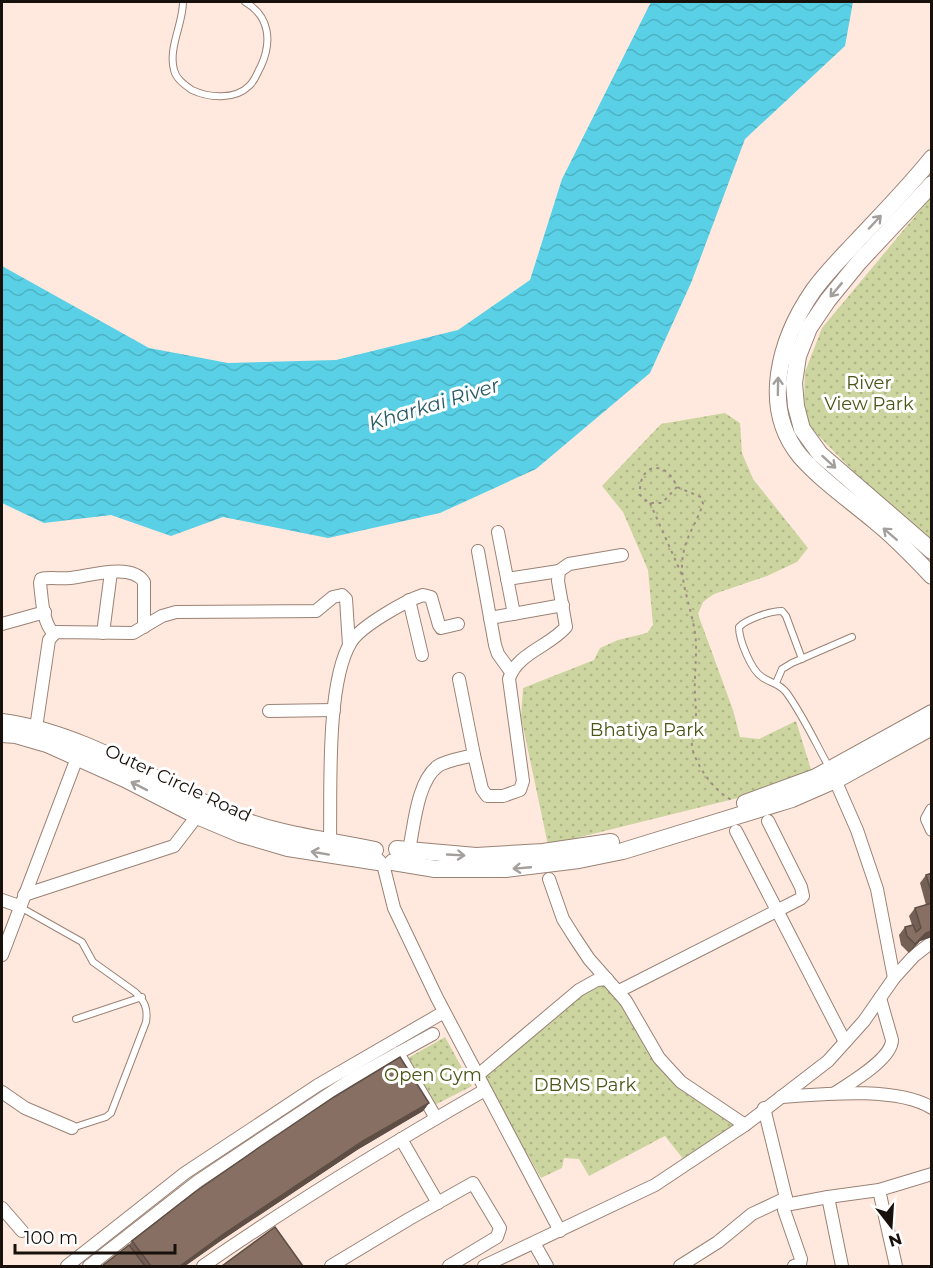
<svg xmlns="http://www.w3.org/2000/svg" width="933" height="1268" font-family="Montserrat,sans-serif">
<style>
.park{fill:url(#park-dots)}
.water{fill:url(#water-waves)}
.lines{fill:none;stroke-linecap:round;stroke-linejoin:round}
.lane-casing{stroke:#9a8275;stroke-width:8}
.street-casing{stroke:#9a8275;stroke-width:14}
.secondary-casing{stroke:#9a8275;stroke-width:18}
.path{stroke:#9e8d85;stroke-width:2;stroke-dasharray:3 4.5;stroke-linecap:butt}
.lane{stroke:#fff;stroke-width:6}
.street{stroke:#fff;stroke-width:12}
.secondary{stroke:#fff;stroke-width:16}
.wall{fill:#746055}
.shaded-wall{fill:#5e4e45}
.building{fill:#877063;stroke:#5e4e45;stroke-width:1.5}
.oneway{stroke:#a39f9d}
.labels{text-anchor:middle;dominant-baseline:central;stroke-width:6;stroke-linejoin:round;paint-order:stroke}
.park-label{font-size:18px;fill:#4c5416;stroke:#fff}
.street-label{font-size:18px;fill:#18100b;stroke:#fff}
.water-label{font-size:20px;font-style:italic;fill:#295b65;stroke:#fff}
</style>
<defs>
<pattern id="park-dots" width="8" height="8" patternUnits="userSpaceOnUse" patternTransform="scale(1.5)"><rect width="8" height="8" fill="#ccd59f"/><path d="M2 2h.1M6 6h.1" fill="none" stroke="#aeb688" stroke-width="1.8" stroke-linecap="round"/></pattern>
<pattern id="water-waves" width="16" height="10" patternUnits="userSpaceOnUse" patternTransform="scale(1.5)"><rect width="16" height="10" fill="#59d0e6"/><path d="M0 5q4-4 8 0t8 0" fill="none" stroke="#4db2c4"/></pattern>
</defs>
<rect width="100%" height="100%" fill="#ffe9de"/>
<g class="park">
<path d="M931,197v346l-78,-72 -44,-45 -5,-27 1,-27 17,-44z"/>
<path d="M725,413l15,10 2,30 11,26 55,69 -11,14 -30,14 -53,18 -11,8 -5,12 35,96 7,27 19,2 37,-18 18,58 -266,66 -27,-128 2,-29 71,-28 6,-12 18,-8 29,-7 6,-8 -5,-55 -25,-58 -21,-26 59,-62z"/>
<path d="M593,982l13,3 14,14 45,74 74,52 -55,35 -19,-24 -76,40 -10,-17 -15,-1 -2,10 -21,10 -59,-103z"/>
<path d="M445,1037l27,49 -49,25 -29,-45z"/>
</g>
<path class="water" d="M651,2h202l-8,44 -100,93 -54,144 -41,90 -114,96 -96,44 -112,25 -105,-21 -52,19 -60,-21 -67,8 -42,-20v-237l147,82 79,15 108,-3 122,-30 72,-50 32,-101z"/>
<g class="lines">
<defs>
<g id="lane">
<path d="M183,2c0,22 -15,46 -9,68 2,9 11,15 18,20 17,8 43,10 57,-4 6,-5 8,-13 12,-20 11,-24 9,-50 -16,-64"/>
<path d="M802,659l-16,-43 -4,-5c-12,0 -35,8 -43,16 0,13 12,43 23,50 8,6 17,6 24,15 17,23 30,52 44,77"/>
<path d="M776,683l6,-14 10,-6 60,-26"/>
<path d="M20,907l62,35 11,20 42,30c10,9 13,17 11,30l-35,91 -5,4 -34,11"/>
<path d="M76,1019l66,-22"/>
</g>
<g id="street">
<path d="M498,532l16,82"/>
<path d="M478,551l17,94 3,9 13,18"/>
<path d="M507,579l52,-8"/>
<path d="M409,600l13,55"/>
<path d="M490,618l73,-13"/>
<path d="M2,624l43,-12"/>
<path d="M103,633l8,-61"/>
<path d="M54,634c-12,-12 -12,-36 -14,-51l1,-4c9,-2 19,0 29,-1 19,-2 62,-16 74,4v45"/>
<path d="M459,679l15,76"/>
<path d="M269,711l65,-1"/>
<path d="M36,728l13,-88 5,-6 3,-2 76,1 29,-17 14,-4 140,-1 17,-14 9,-2 4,4 3,46"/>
<path d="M832,773l25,57 20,59 17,89"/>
<path d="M932,810l-5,9 5,11"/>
<path d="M736,831l109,211"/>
<path d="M330,840c1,-49 -4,-158 21,-198 10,-16 54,-41 72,-47l8,2 8,28 2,3 17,-4"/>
<path d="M409,850c5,-23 8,-69 29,-84 9,-6 25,-8 36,-11l8,34 5,7h16l17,-6 3,-9 -14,-102c7,-25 41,-33 57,-52l-8,-46 1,-10 10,-7 53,-9"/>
<path d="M383,864l11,44 43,90 123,233"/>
<path d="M549,879l14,40 12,19 14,21 37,42 33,57 22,24 64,43"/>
<path d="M24,895l150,-49 23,-30"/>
<path d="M2,900l17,6"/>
<path d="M2,955l78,-205"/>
<path d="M619,991l181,-92 3,-3 -2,-9 -33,-66"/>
<path d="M398,1053l38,65"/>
<path d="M478,1075l101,-85 18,-10 10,-1"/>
<path d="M2,1092l23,16 47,20"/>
<path d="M835,1093c15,-10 57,-34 57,-53l-12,-42"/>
<path d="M781,1097c41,-3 116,-11 151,11"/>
<path d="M764,1108l23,94 4,2 37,-7 14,69"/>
<path d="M401,1139l37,64"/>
<path d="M879,1190l17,76"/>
<path d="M828,1197l51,-7 53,-16"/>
<path d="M2,1208l20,23"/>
<path d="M784,1210l17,49 -1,5 -6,2"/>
<path d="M534,1243l13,23"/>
<path d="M67,1266l118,-93 133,-88 126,-73"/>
<path d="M89,1266l109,-85 155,-103 80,-44"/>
<path d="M203,1266c91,-63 186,-121 282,-176"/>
<path d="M331,1266l78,-47 64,-36 27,45 -3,9 -48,29"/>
<path d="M484,1266l171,-81 90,-60 83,-64 36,-40 30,-43 20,-22 18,-14"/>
<path d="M680,1266l38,-24 34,-28 34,-16"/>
</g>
<g id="secondary">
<path d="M932,158c-24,30 -51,57 -77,85 -14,15 -30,31 -42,48 -33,48 -53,116 -13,165 22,25 50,44 76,66 20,16 38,35 56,54"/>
<path d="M932,184l-73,78 -31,38 -19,28 -11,28 -4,27 2,23 6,23 18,25 112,97"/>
<path d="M2,722c83,11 155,61 231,94 44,19 95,24 142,34"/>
<path d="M2,734l14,1 31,9 78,35 72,37 43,18 48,14 90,14"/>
<path d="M745,803l71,-26 116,-64"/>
<path d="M397,849l79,7 67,-4 68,-10"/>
<path d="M393,862l42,7h71l73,-9 44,-9 169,-52 48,-21 92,-51"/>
</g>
</defs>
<use href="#lane" class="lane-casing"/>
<use href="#street" class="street-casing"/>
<use href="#secondary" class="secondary-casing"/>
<g class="path">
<path d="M677,487l-15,16h-13l-9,-8c-2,-33 26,-36 37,-8l24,10 2,7c-8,23 -20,35 -21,61 0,28 15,56 14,85 0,10 -1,19 -1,28 -1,12 1,25 1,37 -1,10 -5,22 -4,32 4,19 23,45 40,53"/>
<path d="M650,503l32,72"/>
</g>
<use href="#lane" class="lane"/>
<use href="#street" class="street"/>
<use href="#secondary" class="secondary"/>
</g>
<g class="wall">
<path d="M932,873v64l-12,4 -11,12 -8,-8 -2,-10 6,-8 7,-2 -3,-9 6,-8 11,-3 -6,-22 6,-8z"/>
<path d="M429,1103l-6,8 -66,39 -138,92 -34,24h-83l27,-21 3,-4z"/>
</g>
<g class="shaded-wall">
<path d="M932,931v6l-12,4 -11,12 6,-9 11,-11z"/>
<path d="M429,1103l-6,8 -66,39 -138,92 -34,24h-5l45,-33 138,-92z"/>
</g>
<g class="building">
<path d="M932,873v21l-6,-19z"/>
<path d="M932,903v28l-6,2 -11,11 -8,-8 -2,-9 8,-2 3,7 5,-4 -6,-20z"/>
<path d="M400,1057l29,46 -66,38 -138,92 -45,33h-29l-19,-25 63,-49 69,-48 70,-47z"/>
<path d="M275,1227l28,39h-81z"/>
<path d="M129,1245l16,21h-43z"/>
</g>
<defs><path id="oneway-shaft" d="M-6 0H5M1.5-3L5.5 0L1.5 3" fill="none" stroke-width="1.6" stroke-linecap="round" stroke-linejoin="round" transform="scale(1.5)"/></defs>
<g class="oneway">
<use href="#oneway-shaft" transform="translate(875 222) rotate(-47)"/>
<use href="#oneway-shaft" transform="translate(836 290) rotate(130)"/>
<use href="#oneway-shaft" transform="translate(778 386) rotate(-89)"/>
<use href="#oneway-shaft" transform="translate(829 462) rotate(42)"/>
<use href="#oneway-shaft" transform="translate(890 534) rotate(-139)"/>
<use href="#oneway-shaft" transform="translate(139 786) rotate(-153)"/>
<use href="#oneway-shaft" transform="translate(320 853) rotate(-170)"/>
<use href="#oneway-shaft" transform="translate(456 855) rotate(3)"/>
<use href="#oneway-shaft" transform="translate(522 868) rotate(175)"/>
</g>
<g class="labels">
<g class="park-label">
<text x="869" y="383">River<tspan x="869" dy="21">View Park</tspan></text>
<text x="647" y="730">Bhatiya Park</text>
<text x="433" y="1075">Open Gym</text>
<text x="585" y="1085">DBMS Park</text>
</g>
<g class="street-label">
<text transform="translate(178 783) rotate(25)">Outer Circle Road</text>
</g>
<g class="water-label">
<text transform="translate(434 404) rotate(-17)">Kharkai River</text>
</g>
</g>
<rect width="933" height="1268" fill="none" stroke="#18100b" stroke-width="6"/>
<g transform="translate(891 1226) rotate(163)" stroke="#ffffff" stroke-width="4.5" paint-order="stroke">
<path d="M0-4.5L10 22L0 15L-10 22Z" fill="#18100b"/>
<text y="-9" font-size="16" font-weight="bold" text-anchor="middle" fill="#18100b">N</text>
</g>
<path d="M15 1244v9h160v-9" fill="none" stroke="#18100b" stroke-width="3"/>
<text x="24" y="1244" font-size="18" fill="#18100b" stroke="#ffffff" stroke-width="4.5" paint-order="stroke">100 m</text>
</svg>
